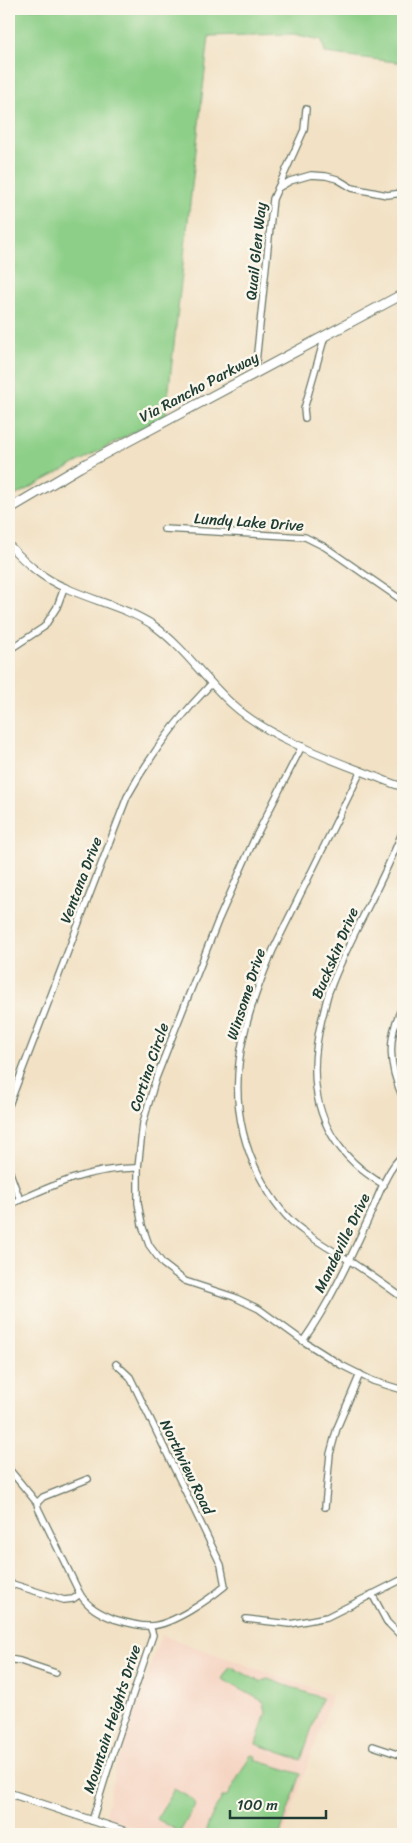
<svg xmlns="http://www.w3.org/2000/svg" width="412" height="1843" font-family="Sriracha,sans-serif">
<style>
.built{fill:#f5d3c1}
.green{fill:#8dcf88;stroke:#56865e}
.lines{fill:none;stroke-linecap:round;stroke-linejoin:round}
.minor-casing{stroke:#697666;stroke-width:8}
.tertiary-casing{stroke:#697666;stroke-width:9}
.primary-casing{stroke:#697666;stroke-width:11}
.minor{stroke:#fff;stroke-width:5.5}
.tertiary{stroke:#fff;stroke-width:7}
.primary{stroke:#fff;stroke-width:9}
.labels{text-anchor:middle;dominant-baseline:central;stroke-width:5;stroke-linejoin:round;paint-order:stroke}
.street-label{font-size:15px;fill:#1f3d34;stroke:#fbf7ec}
</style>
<rect width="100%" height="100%" fill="#fbf7ec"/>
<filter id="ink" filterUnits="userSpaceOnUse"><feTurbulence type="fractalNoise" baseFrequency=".02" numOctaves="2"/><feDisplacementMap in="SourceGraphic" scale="10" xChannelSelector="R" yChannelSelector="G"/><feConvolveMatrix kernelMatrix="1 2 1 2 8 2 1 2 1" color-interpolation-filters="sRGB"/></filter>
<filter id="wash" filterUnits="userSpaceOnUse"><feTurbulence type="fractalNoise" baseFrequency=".0096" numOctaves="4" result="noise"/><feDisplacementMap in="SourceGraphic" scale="20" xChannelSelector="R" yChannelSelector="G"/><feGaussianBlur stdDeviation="1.12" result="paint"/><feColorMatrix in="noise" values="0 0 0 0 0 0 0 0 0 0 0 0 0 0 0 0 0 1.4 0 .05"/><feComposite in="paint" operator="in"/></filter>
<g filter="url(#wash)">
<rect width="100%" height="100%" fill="#f2e1c4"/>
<path class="built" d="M161,1635l171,60 -48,139h-130l-38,-13 -8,-5 -2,-6 10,-43z"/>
<g class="green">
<path d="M9,9h394v54l-78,-10 -3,-13 -29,-6 -84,2 -43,379 -157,84z"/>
<path d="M230,1666l30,16 4,-2 4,-1 54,19 -21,62 -45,-16 10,-31 -2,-11 -42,-23z"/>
<path d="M251,1755l5,1 -1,4 46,14 -21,60h-76l9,-21 10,-17h4z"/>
<path d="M174,1789l18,10 3,6 -15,27 -23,-13z"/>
</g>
</g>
<g filter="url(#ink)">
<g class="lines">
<defs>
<g id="minor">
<path d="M278,188l12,-7 21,-6 15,1 11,3 15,9 35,7 16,-2"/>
<path d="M255,372l18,-173 31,-69 2,-21"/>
<path d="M305,418l-1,-9 21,-73"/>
<path d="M164,529l141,8 20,10 78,54"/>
<path d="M9,650l35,-23 13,-20 7,-19"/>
<path d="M302,746l-49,96 -35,79 -62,157 -13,45 -5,45v35l4,22 7,20 14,19 22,17 49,16 25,12 44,32 38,24 32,16 30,9"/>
<path d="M361,771l-88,179c-32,76 -54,148 -13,227 10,19 24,40 42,53 15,12 32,21 48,31 18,12 35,24 53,37"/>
<path d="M403,1005c-16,32 -15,60 0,93"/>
<path d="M9,1105l118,-308c23,-42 50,-78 84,-113"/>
<path d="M9,1170l11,30"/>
<path d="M384,1185c-65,-38 -80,-96 -62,-167 3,-9 4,-20 8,-29 20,-54 53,-105 73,-159"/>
<path d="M9,1205c41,-19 82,-38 129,-37"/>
<path d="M303,1341c26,-37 45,-78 64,-119 10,-21 18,-51 36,-67"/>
<path d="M9,1469l28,34"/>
<path d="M88,1479l-45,18 -6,6 1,5 42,86c8,13 19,19 34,25 10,3 26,8 37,7 23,-2 57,-26 74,-40l-4,-21 -91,-188 -14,-13"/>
<path d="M325,1507l5,-53 7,-26 23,-54"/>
<path d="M9,1583l55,17 9,-1 7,-5"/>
<path d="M372,1594l15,28 16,16"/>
<path d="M246,1619l44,5 37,-7 76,-38"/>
<path d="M9,1659l11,2 36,12"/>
<path d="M373,1746l30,10"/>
<path d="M92,1821l20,-65 41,-121 -3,-9"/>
</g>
<g id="tertiary">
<path d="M9,545c17,18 34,34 57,43 28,13 61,20 87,37 31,22 52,55 80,80 32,29 88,51 128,66 14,5 28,12 42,16"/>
<path d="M9,1793l124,41"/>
</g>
<path id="primary" d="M9,509l71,-42 323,-173"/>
</defs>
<use href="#minor" class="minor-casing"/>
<use href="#tertiary" class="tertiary-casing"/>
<use href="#primary" class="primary-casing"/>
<use href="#minor" class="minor"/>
<use href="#tertiary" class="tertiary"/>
<use href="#primary" class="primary"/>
</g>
</g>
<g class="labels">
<g class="street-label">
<text transform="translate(256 251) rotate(-84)">Quail Glen Way</text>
<text transform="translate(199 387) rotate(-28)">Via Rancho Parkway</text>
<text transform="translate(249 522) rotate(4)">Lundy Lake Drive</text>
<text transform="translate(81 880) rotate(-69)">Ventana Drive</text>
<text transform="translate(335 953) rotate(-67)">Buckskin Drive</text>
<text transform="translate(246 994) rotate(-72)">Winsome Drive</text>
<text transform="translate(149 1067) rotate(-71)">Cortina Circle</text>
<text transform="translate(342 1243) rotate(-64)">Mandeville Drive</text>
<text transform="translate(187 1467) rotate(64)">Northview Road</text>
<text transform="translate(112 1719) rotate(-72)">Mountain Heights Drive</text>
</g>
</g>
<rect width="412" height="1843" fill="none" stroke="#fbf7ec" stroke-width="30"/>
<path d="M230 1810v8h96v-8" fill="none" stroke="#1f3d34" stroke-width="2.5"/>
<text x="237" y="1810" font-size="15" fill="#1f3d34" stroke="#fbf7ec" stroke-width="4" paint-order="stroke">100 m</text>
</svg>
